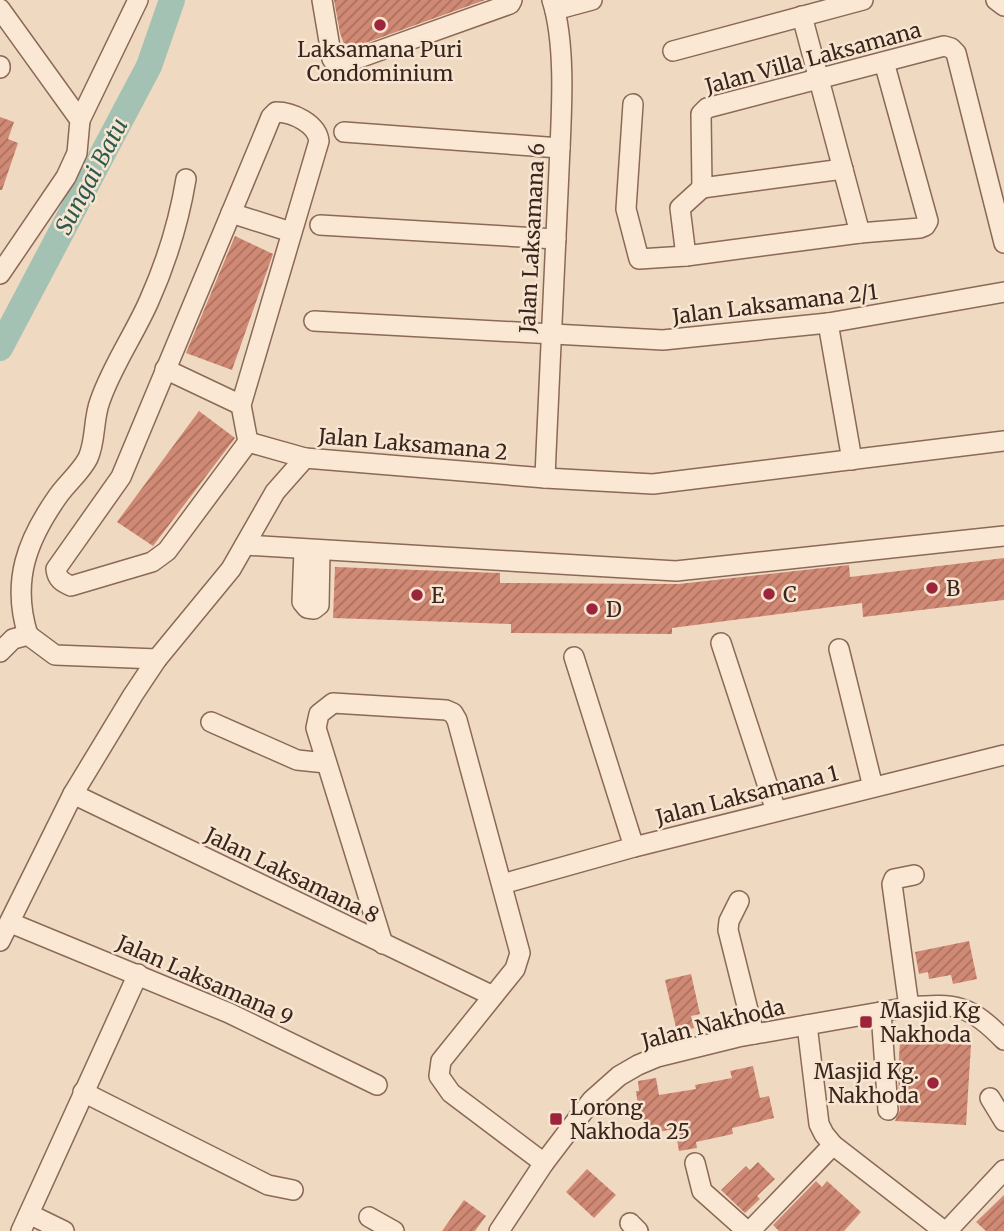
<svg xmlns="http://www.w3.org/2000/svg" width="1004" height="1231" font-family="Merriweather,serif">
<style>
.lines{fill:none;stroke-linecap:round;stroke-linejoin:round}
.river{stroke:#a4c2b3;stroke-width:26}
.building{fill:url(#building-hatch)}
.minor-casing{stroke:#8a6957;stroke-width:22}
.minor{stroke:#fae8d4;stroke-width:19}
.poi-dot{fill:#9c243b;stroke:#f7e5d1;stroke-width:2.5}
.labels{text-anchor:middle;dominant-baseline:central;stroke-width:5;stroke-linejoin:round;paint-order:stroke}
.poi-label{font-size:21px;fill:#39251c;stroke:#f7e5d1;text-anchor:start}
.street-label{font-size:21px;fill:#39251c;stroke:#f7e5d1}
.water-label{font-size:23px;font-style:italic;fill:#2b5a4e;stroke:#f7e5d1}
</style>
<defs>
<pattern id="building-hatch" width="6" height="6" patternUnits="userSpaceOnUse" patternTransform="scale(1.75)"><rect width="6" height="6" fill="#d08974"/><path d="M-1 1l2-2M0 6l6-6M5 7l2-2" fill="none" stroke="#aa705e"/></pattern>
</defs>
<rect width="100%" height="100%" fill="#f0d9c1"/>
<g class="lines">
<path class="river" d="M0,348l149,-282 23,-66"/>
</g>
<g class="building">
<path d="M334,0h151l-139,50 -6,-17z"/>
<path d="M0,117l14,5 -6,17 10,4 -16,47h-2z"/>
<path d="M235,236l38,18 -41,116 -46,-17z"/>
<path d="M199,411l36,27 -82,108 -36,-24z"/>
<path d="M1004,558v42l-141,17 -1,-14 -190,25v6l-161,-1v-9l-178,-6 2,-51 165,6v10l179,1 170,-19 1,12z"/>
<path d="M969,941l8,38 -24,5 -2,-9 -22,4 -1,-7 -9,2 -4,-22z"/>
<path d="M691,974l9,40 -9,2 3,12 -17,4 -12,-52z"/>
<path d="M900,1041l71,4 -5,80 -71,-4 5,-11 -2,-35z"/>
<path d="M753,1066l7,32 9,-2 5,22 -42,10 1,6 -37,8 1,6 -18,3 -4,-22 -24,4 -1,-7h-6l-2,-13h-3l-3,-22h3l-1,-10 18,-3 3,17 37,-6 -1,-4 37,-7 -2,-7z"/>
<path d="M758,1162l17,17 -18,17 3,3 -15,14 -24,-23 25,-24 4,4z"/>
<path d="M587,1169l29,26 -22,23 -28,-26z"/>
<path d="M816,1181l6,6 5,-6 34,31 -17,19h-65l-6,-6z"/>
<path d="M1004,1195v36h-18l-10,-9z"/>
<path d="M464,1200l22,16 -11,15h-33z"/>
</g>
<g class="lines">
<defs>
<g id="minor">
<path d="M322,0l10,59 4,4 6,1 168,-60 2,-4"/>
<path d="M996,0l8,6"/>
<path d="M0,9l80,111 -3,33 -11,24 -66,97"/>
<path d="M555,10l37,-10"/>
<path d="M802,16l58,217"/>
<path d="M673,51l190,-51"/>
<path d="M0,66v2"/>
<path d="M633,104l-7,105 13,50 47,-3 174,-23 60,-5 5,-2 3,-5 -44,-159"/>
<path d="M276,112c17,0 41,12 43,29l-78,264 7,37 -81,109 -15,11 -81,24c-9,-4 -14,-7 -15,-17l65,-92 141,-338 9,-22z"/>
<path d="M80,120l58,-120"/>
<path d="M344,132l216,16"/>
<path d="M843,169l-141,19 -1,-74 6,-6 237,-62 7,2 5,5 48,190"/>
<path d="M231,213l60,19"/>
<path d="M320,225l236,14"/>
<path d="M686,256l-6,-48 22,-20"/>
<path d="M314,321l349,19 165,-17 176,-31"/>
<path d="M828,323l24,137"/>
<path d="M165,369l76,36"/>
<path d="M248,442l57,16"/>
<path d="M545,478c4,-103 10,-206 14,-308 2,-50 8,-123 -7,-170"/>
<path d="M245,545l431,26 328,-35"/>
<path d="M304,550l-2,52 5,6 7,1 5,-4 1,-54"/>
<path d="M28,635c-17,-54 -1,-95 30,-139 9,-13 23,-24 30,-38 8,-17 5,-39 12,-57 12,-35 34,-66 49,-100 17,-38 30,-80 37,-122"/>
<path d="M721,643l55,168"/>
<path d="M839,649l34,138"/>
<path d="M0,652l13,-13 15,-4 27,20 102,4"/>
<path d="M574,657l60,190"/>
<path d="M211,722l86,38 29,3"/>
<path d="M73,794l420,202"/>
<path d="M502,884l132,-37 370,-92"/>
<path d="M739,901l-10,20 -1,9 26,104"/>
<path d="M11,923l218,90 148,72"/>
<path d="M0,941l73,-147 60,-99 24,-36 74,-90 44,-77 30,-34 240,20 108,6 351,-43"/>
<path d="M383,944l-67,-216 3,-14 14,-11 113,7 7,3 4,7 63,233 -5,16 -74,92 -2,15 12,17 93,70"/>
<path d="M909,1007l-17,-123 2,-5 20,-4"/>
<path d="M881,1012l7,98"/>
<path d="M807,1025l12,99 5,10 9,11 111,86"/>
<path d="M83,1092l185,93 25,5"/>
<path d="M990,1098l14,23"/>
<path d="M695,1163l7,28 45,40"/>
<path d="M29,1214l35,17"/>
<path d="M369,1217l25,14"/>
<path d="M630,1223l8,8"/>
<path d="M21,1231l117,-257"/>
<path d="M499,1231l45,-68 48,-63 27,-24 19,-11 19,-8 81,-20 171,-30c48,-4 61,-2 95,33"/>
<path d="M750,1231l83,-86"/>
<path d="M947,1231l57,-61"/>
</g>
</defs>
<use href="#minor" class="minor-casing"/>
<use href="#minor" class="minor"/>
</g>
<g class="poi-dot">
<circle cx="380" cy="25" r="7"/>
<circle cx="932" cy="588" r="7"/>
<circle cx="769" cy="594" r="7"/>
<circle cx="417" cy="595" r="7"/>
<circle cx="592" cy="609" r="7"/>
<rect x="859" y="1015" width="14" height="14" rx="3.5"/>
<circle cx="933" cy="1083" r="7"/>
<rect x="549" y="1112" width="14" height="14" rx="3.5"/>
</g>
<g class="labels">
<g class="poi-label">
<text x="380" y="49" text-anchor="middle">Laksamana Puri<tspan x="380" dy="24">Condominium</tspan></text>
<text x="946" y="588">B</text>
<text x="783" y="594">C</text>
<text x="431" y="595">E</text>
<text x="606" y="609">D</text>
<text x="880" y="1010">Masjid Kg<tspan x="880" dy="24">Nakhoda</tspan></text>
<text x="919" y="1071" text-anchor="end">Masjid Kg.<tspan x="919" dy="24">Nakhoda</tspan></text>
<text x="570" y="1107">Lorong<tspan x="570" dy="24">Nakhoda 25</tspan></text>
</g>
<g class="street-label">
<text transform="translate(813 58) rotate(-15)">Jalan Villa Laksamana</text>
<text transform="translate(532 238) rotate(-87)">Jalan Laksamana 6</text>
<text transform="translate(775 304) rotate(-7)">Jalan Laksamana 2/1</text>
<text transform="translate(413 444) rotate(5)">Jalan Laksamana 2</text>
<text transform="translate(747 795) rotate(-14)">Jalan Laksamana 1</text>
<text transform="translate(292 875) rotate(26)">Jalan Laksamana 8</text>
<text transform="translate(205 980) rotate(24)">Jalan Laksamana 9</text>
<text transform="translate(713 1024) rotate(-14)">Jalan Nakhoda</text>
</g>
<g class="water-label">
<text transform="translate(91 176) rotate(-62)">Sungai Batu</text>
</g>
</g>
</svg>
